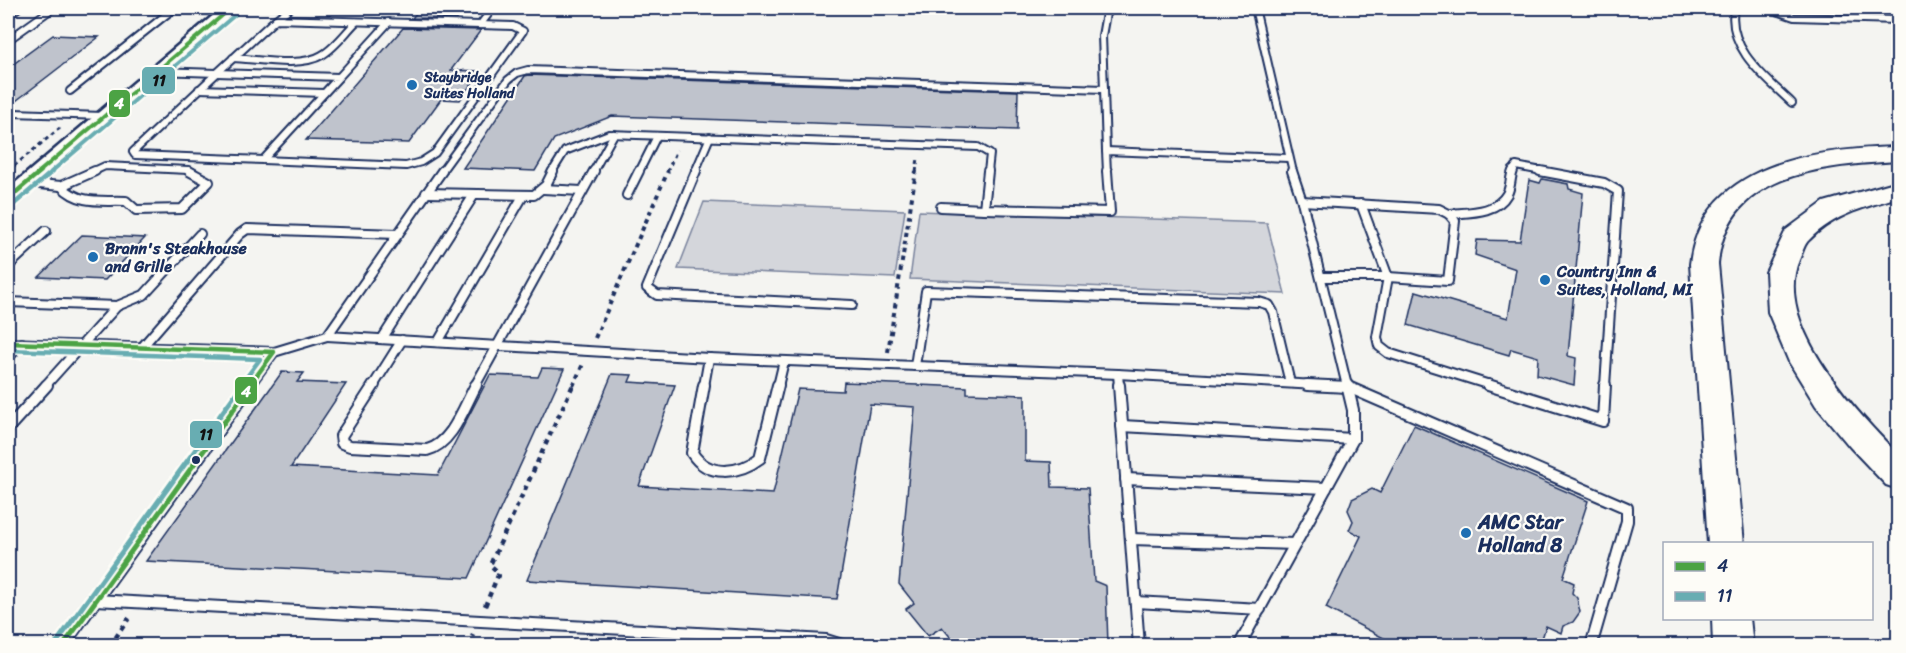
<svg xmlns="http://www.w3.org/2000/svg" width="1906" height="653" font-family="Sriracha,sans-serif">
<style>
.green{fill:#d4d6db;stroke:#78829c;stroke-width:1.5}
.building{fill:#bfc3cc;stroke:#1b2f5e;stroke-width:1.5}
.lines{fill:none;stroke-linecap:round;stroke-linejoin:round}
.lane-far2-casing{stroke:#1b2f5e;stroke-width:10}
.lane-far1-casing{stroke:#1b2f5e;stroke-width:12}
.lane-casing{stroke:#1b2f5e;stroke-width:14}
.secondary-casing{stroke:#1b2f5e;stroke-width:5}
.highway-casing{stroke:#1b2f5e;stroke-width:4}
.path-far2{stroke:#1b2f5e;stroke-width:3;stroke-dasharray:4 4;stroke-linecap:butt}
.path-far1{stroke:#1b2f5e;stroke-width:4;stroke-dasharray:4.5 4.5;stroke-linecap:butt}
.path{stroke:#1b2f5e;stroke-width:4.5;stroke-dasharray:5 5;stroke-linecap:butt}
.lane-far2{stroke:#fdfcf7;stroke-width:6}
.lane-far1{stroke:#fdfcf7;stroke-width:8}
.lane{stroke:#fdfcf7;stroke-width:10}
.secondary{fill:#fdfcf7;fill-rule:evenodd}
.highway{fill:#fdfcf7;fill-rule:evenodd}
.bus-1-far2-casing{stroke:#fdfcf7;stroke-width:8}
.bus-1-far1-casing{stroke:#fdfcf7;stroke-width:9}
.bus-1-casing{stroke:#fdfcf7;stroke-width:10}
.bus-2-far2-casing{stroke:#fdfcf7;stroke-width:8}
.bus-2-far1-casing{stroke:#fdfcf7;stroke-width:9}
.bus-2-casing{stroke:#fdfcf7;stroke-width:10}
.bus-1-far2{stroke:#4ca344;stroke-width:4}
.bus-1-far1{stroke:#4ca344;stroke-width:4.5}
.bus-1{stroke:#4ca344;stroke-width:5}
.bus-2-far2{stroke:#68adb2;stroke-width:4}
.bus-2-far1{stroke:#68adb2;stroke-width:4.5}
.bus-2{stroke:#68adb2;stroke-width:5}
.poi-dot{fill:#1f6fb2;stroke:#fdfcf7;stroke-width:2}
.bus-dot{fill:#1b2f5e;stroke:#fdfcf7;stroke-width:2}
.labels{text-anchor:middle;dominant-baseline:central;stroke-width:4.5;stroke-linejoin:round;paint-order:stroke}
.far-poi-label{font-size:14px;font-weight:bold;fill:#1b2f5e;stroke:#fdfcf7;text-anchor:start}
.poi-label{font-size:16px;font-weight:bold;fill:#1b2f5e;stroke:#fdfcf7;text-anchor:start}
.near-poi-label{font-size:20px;font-weight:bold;fill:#1b2f5e;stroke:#fdfcf7;text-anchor:start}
.line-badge{stroke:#fdfcf7;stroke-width:2}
.badge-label{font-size:16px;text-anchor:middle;font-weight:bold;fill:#fff}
.pale-badge-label{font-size:16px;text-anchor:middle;font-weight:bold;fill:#111}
</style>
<rect width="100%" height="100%" fill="#f4f4f1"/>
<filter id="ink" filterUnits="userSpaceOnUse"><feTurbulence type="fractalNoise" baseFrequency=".0167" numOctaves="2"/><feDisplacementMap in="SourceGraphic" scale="12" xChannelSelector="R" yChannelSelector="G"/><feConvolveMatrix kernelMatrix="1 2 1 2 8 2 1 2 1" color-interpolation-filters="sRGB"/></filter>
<g filter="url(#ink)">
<g class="green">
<path d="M704,202l201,8 -10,68 -217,-9z"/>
<path d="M919,211l348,12 18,71 -375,-15z"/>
</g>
<g class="building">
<path d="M421,8h46l-10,11 -45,-1z"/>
<path d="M403,28l78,2 -30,40 30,1 -21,29 -19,-1 -32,44 -103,-3z"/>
<path d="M53,35l46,2 -91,70v-39z"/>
<path d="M529,75l489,16 -1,39 -405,-14 -58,23 -19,32 -72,-3 62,-92z"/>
<path d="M1542,179l26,5 1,5 14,4 -15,163 8,2 -2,27 -37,-10 1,-18 -27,-8 -2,6 -101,-30 8,-34 92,27 8,-49 -41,-14 2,-15 43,1 9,-61 11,3z"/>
<path d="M82,235l63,3 -40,42 -66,-3z"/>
<path d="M542,368l22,1 -95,209 -323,-17 136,-189 22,1 -7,9 49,2 -55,83 147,8 52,-100 48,2z"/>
<path d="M612,374l20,1 -3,7 46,3 -36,101 134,8 25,-105 45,2 1,-9 123,5v6l58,2v66l26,1 1,25 36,1 6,93 12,5 2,59h-151l-15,-18 -14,9 -22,-27 8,-6 -15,-19 16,-177 -45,-3 -33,195 -310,-19z"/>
<path d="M1414,425l174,76 -25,77 11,5 -2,10 5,5 3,14 -7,10 -10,4 -2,7 -15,-7 -6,19h-143l-71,-37 35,-72 -12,-6 4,-9 -5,-11 4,-11 20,-10 8,4z"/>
</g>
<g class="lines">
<defs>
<g id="lane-far2">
<path d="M98,8l129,3"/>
<path d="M1255,8l38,164"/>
<path d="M8,15l10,-7"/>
<path d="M276,19l14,-11"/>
<path d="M480,25l13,-17"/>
<path d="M8,40l45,-32"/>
<path d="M233,58c24,1 68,10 89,-3 13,-7 24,-23 34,-33"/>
<path d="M158,71l59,2"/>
<path d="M217,73l122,4 -76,83"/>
<path d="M217,73l-84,79 2,3 128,5"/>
<path d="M217,73l59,-54 237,7 10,5 -88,122 -14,9 -15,4 -143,-6"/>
<path d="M339,77l50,-55"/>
<path d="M199,89l125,4"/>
<path d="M1104,89l2,62"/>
<path d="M70,91l102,-81"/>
<path d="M1792,103c-26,-25 -65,-54 -58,-94h37l23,8 104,3"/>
<path d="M13,113l90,3"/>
<path d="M92,172l13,-6 83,4 4,2"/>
<path d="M441,172l67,-92 9,-7 11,-3 576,19 -2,-53 5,-28"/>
<path d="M552,172l13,-21 44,-17 369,13 12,7 -2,18"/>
<path d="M593,172l21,-38"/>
<path d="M639,172l18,-36"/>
<path d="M695,172l15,-35"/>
<path d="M1107,172l-1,-21 182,7"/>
<path d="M1512,172l4,-6 31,6"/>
</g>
<g id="lane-far1">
<path d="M696,171l-49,117 10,7 195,10"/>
<path d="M988,171l-4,38 126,3 -3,-41"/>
<path d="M1292,171l10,30 45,185"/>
<path d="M1540,171l64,12 14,8 -13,195"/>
<path d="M28,183l33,3"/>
<path d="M61,186c19,19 39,14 65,15l10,9 46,-1 27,-27 -20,-11"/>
<path d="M61,186l34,-15"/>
<path d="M543,189l39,2"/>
<path d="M426,193l108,2 12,-10 7,-14"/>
<path d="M627,195l12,-24"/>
<path d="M1302,201l137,8 10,5 6,7 -7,60 -60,-4h-67"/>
<path d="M1361,204l27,73 -11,60 2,9 9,7 105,33"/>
<path d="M941,207l43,2"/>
<path d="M1449,214c19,-2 47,0 58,-20 4,-7 3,-16 6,-23"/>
<path d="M8,266l38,-35"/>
<path d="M8,302l109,4 -72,80"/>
<path d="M117,306l27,-11 56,-61"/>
<path d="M327,336l382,22 409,16 216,12"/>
<path d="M382,339l92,-144"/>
<path d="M438,342l85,-146"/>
<path d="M8,343l266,9 -25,34"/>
<path d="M143,346l97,-112 7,-5 151,5"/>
<path d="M274,352l53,-16 115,-165"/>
<path d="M8,358l14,-15"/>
<path d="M915,366l11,-75 333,11 10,3 4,7 17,71"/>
<path d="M1118,374l1,12"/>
<path d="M373,386l29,-46"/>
<path d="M475,386l119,-215"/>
<path d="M704,386l5,-28"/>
<path d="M778,386l6,-25"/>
</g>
<g id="lane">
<path d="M374,385l-33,51 1,7 8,3 77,4c25,-6 37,-43 49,-65"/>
<path d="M704,385l-12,68c16,25 47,21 68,5l18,-73"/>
<path d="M1119,385l20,261"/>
<path d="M1307,385l41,2 279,121v13l-36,125"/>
<path d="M1488,385l115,36 2,-36"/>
<path d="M1122,426l231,13"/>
<path d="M8,428l39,-43"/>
<path d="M1126,479l200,9"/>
<path d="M1131,539l164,5"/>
<path d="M96,600l730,40 19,6"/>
<path d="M1136,602l124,7"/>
<path d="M63,646l188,-261"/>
<path d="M1239,646l114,-207v-29l-6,-25"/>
</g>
<path id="secondary" d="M222,8h17l-224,195 -7,2v-16z"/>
<g id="highway">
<path d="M1898,147v14c-73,5 -172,10 -180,103l26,280h-36l-18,-280c12,-102 125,-115 208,-117z"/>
<path d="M1898,181v16c-32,10 -64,17 -89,43 -5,4 -7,14 -10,20 -27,63 58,153 99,194v35l-12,-4 -36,-38 -34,-41 -27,-44 -21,-50 -2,-40 20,-42 38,-28z"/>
<path d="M1712,618h38l3,28h-40z"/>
</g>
</defs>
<use href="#lane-far2" class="lane-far2-casing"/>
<use href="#lane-far1" class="lane-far1-casing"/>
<use href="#lane" class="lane-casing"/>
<use href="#secondary" class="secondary-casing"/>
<use href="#highway" class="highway-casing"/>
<g class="path-far2">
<path d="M8,171l52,-43"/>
<path d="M667,172l10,-22"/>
<path d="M916,172l2,-14"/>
</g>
<g class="path-far1">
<path d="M595,338l73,-167"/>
<path d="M888,352l28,-181"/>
<path d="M573,386l10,-22"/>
</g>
<g class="path">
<path d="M485,606l14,-33 -9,-8 83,-180"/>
<path d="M110,646l19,-28"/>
<path d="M468,646l5,-11"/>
</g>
<use href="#lane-far2" class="lane-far2"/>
<use href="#lane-far1" class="lane-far1"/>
<use href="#lane" class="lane"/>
<use href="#secondary" class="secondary"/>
<use href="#highway" class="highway"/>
<defs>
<path id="bus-1-far2" d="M39,172l192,-164"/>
<g id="bus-1-far1">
<path d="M8,199l33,-28"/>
<path d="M8,343l266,9 -25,34"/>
</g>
<path id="bus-1" d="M63,646l188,-261"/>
<path id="bus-2-far2" d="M51,172l185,-158"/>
<g id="bus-2-far1">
<path d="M13,205l40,-34"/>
<path d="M8,350l252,9 -20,27"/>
</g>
<path id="bus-2" d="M57,642l185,-257"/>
</defs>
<use href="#bus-1-far2" class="bus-1-far2-casing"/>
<use href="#bus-1-far1" class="bus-1-far1-casing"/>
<use href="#bus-1" class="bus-1-casing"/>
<use href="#bus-2-far2" class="bus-2-far2-casing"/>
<use href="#bus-2-far1" class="bus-2-far1-casing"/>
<use href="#bus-2" class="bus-2-casing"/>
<use href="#bus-1-far2" class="bus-1-far2"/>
<use href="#bus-1-far1" class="bus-1-far1"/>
<use href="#bus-1" class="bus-1"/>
<use href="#bus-2-far2" class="bus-2-far2"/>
<use href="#bus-2-far1" class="bus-2-far1"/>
<use href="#bus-2" class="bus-2"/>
</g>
</g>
<g class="poi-dot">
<circle cx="412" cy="85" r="6"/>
<circle cx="93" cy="257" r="6"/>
<circle cx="1545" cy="280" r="6"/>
<circle cx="1466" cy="533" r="6"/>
</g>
<circle class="bus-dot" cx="196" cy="460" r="5"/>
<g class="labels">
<g class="far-poi-label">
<text x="424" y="77">Staybridge<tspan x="424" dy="16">Suites Holland</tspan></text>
</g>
<g class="poi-label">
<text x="105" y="248">Brann's Steakhouse<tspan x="105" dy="18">and Grille</tspan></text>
<text x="1557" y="271">Country Inn &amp;<tspan x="1557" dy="18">Suites, Holland, MI</tspan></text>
</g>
<g class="near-poi-label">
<text x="1478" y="522">AMC Star<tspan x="1478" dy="23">Holland 8</tspan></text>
</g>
</g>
<g class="line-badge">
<rect x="141" y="66" width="35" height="29" rx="6" fill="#68adb2"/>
<rect x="108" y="89" width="23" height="29" rx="6" fill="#4ca344"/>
<rect x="234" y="376" width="24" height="29" rx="6" fill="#4ca344"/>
<rect x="189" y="420" width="34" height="29" rx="6" fill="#68adb2"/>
</g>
<g class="badge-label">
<text x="119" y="109">4</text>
<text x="246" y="397">4</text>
</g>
<g class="pale-badge-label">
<text x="159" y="86">11</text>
<text x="206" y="440">11</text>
</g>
<rect width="1906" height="653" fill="none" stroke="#fdfcf7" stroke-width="30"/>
<rect x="15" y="15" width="1876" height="623" fill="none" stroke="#1b2f5e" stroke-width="2" filter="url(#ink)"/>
<rect x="1663" y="542" width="210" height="78" fill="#fdfcf7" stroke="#a3aaba" stroke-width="1.5"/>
<rect x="1675" y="562" width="30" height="9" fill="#4ca344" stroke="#a3aaba" stroke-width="1.5"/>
<text x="1717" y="572" font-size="18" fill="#1b2f5e">4</text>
<rect x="1675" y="592" width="30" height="9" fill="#68adb2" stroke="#a3aaba" stroke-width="1.5"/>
<text x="1717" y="602" font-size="18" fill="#1b2f5e">11</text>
</svg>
